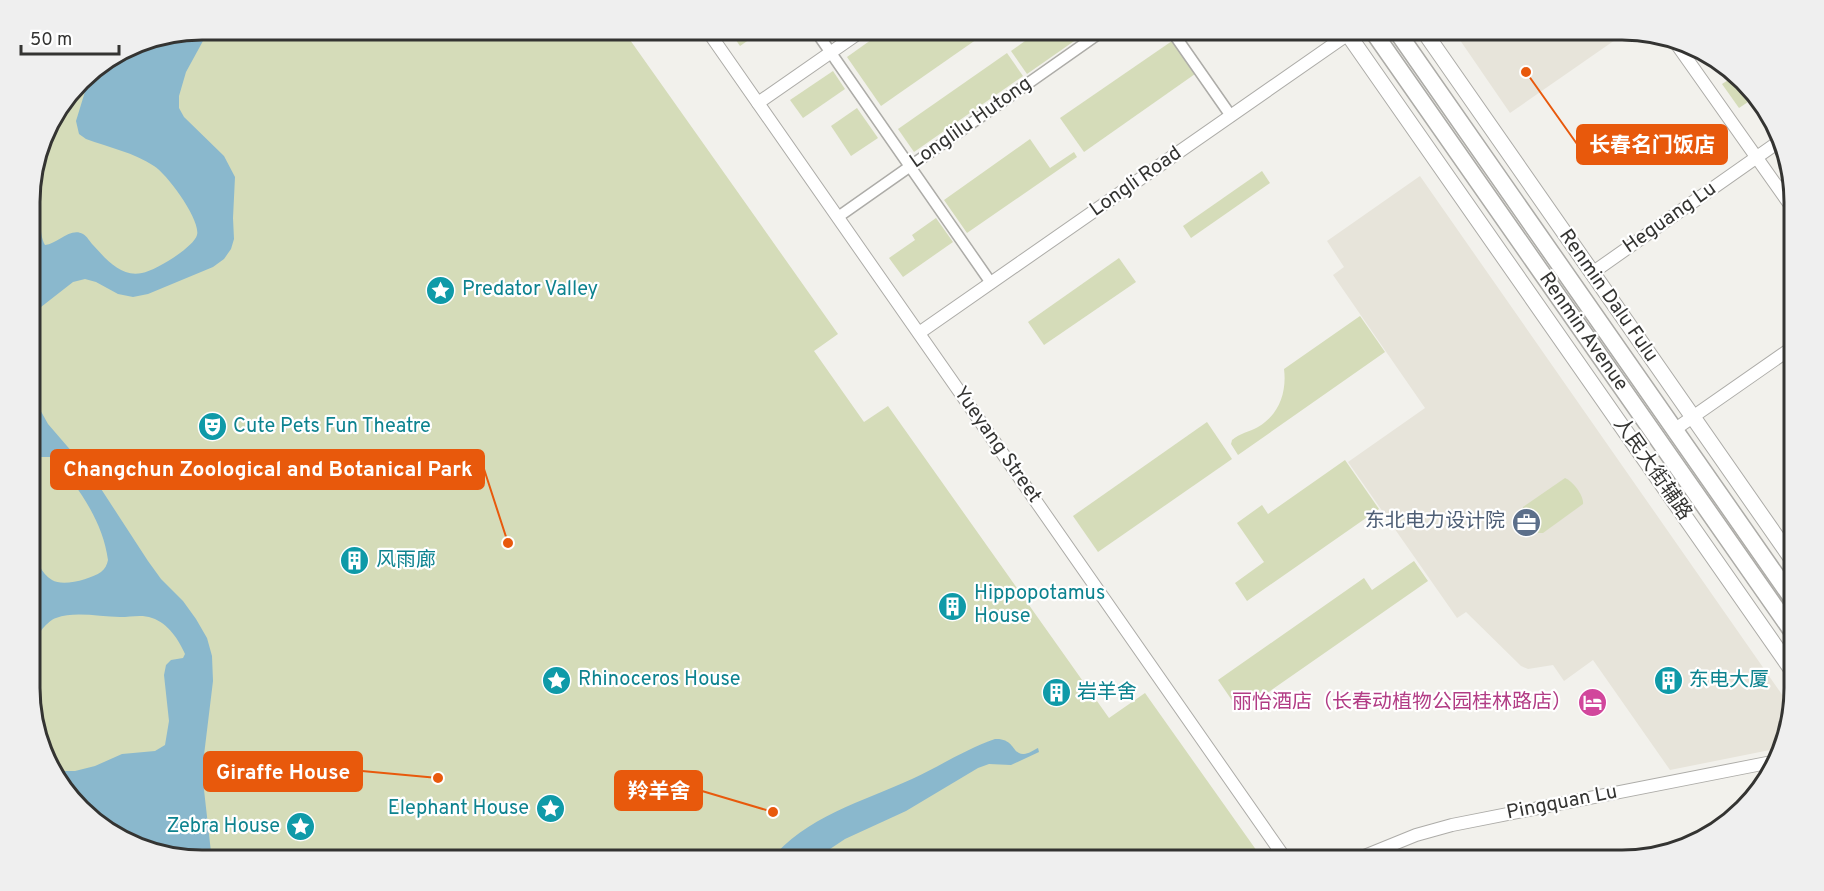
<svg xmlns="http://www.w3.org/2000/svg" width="1824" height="891" font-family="Overpass,'Noto Sans SC',sans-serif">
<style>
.built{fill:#e7e4da}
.green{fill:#d5dcb9}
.water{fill:#8ab8cd}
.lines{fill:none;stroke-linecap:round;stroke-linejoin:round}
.minor-casing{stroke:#adaca8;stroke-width:13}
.tertiary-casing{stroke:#adaca8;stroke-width:14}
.secondary-casing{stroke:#adaca8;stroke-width:17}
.primary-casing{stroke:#adaca8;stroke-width:19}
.minor{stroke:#fff;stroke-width:10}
.tertiary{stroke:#fff;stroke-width:12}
.secondary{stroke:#fff;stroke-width:15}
.primary{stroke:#fff;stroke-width:16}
.labels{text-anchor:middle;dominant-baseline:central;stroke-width:4.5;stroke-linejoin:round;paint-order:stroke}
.street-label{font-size:20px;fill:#343432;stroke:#fff}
.culture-label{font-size:20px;fill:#0d838f;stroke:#fff;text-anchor:start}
.service-label{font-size:20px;fill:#4e5e75;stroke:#fff;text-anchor:end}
.hotel-label{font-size:20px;fill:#b23c85;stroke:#fff;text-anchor:end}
.rim{fill:none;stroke:#343432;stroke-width:3}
.leader{fill:none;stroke:#e8590c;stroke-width:2}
.callout-dot{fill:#e8590c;stroke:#fff;stroke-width:2}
.callout{fill:#e8590c;stroke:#e8590c;stroke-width:2}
.callout-label{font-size:21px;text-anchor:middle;font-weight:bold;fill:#fff}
</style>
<rect width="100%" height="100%" fill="#f2f1ec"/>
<g class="built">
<path d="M1453,30h168l7,1 -118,82z"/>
<path d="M1420,176l370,530 -10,42 -110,22 -77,-110 -29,21 -11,-16 -25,4 -7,-3 -55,-54 -9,6 -109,-156 77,-54 -92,-133 11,-8 -17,-26z"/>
</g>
<g class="green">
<path d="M203,30h420l215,304 -24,17 50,71 24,-16 221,312 36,-25 119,168h-1061l-76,-18 -62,-50 -33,-82 -2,-520 18,-65 41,-53 48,-30z"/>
<path d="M729,30h34l-23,16z"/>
<path d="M885,30h105l-109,76 -34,-49z"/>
<path d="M1040,30h50l-63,44 -16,-23z"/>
<path d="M1172,41l23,33 -111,78 -24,-34z"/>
<path d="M1007,53l16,23 -109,76 -16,-23z"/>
<path d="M833,71l12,18 -42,29 -13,-18z"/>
<path d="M1733,77l24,19 -18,12 -17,-24z"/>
<path d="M857,108l21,30 -27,18 -20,-30z"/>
<path d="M1030,139l20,29 24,-16 3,5 -110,76 -23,-33z"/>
<path d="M1262,171l8,12 -79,55 -8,-12z"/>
<path d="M936,218l17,24 -50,35 -14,-19 26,-18 -3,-5z"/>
<path d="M1119,258l17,24 -92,63 -16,-23z"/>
<path d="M1360,316l25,36 -147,103 -7,-11 1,-4c8,-7 17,-8 26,-13 21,-12 29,-35 26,-58z"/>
<path d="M1207,422l25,37 -134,93 -25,-36z"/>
<path d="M1345,460l34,49 -132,92 -12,-18 29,-21 -27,-39 25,-18 6,9z"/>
<path d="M1565,478c8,3 19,18 18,26l-40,29h-5l-15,-20v-6z"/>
<path d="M1414,561l14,20 -188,131 -22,-32 146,-102 8,12z"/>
</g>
<g class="water">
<path d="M202,30h7l-23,42 -7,24v12l5,9 40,39 11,21 -2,41 1,21 -3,10 -7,10 -11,8 -65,27 -15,3 -15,-3 -22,-12 -11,-3 -12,3 -32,25 -10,16 -1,-125h6c8,15 1,32 9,47 13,-1 25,-18 38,-11 4,2 7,8 10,11 12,13 28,33 49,28 13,-2 52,-26 55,-38 4,-15 -30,-61 -43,-69 -19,-13 -46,-19 -68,-27l-7,-5 -3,-13 15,-49 46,-29z"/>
<path d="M31,366l6,16 1,24 10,18 44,51 56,86 13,18 22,22 13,18 11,19 5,18 1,25 -9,74 -1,26 9,80h-10l-75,-18 -62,-50 -9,-22h19l20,-5 27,-12 33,-3 10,-6 4,-24 -5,-46 2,-10 5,-5 12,-2 2,-4c-6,-14 -17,-31 -33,-36 -10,-4 -21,-1 -32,-1 -20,0 -45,-6 -64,1 -4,1 -8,5 -11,8 -12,12 -11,31 -14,47v-124c6,10 10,25 21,31 11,7 39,-1 49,-8 4,-3 6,-7 7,-12 -5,-39 -30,-73 -55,-103h-13l-9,3z"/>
<path d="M995,739c20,-1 17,16 29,15 4,0 10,-4 14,-6l1,4 -28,13 -22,-1 -11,4 -72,43 -61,28 -33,22h-42c34,-44 94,-60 142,-82 28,-13 54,-30 83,-40z"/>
</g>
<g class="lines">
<defs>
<g id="minor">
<path d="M815,30l176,253"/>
<path d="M1171,30l60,86"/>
<path d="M838,217l266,-187"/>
</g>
<g id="tertiary">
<path d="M707,30l580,831"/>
<path d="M1675,42l118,167"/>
<path d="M758,103l105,-73"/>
<path d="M1592,273l185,-130"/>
<path d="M919,333l435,-303"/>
<path d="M1674,430l119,-83"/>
<path d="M1352,861l64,-26 36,-10 325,-64"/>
</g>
<g id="secondary">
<path d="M1345,30l449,643"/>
<path d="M1423,30l371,532"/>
</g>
<g id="primary">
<path d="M1372,30l422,604"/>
<path d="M1396,30l398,571"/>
</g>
</defs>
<use href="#minor" class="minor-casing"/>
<use href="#tertiary" class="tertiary-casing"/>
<use href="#secondary" class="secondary-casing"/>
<use href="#primary" class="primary-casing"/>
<use href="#minor" class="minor"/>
<use href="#tertiary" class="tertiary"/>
<use href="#secondary" class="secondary"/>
<use href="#primary" class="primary"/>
</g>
<defs>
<symbol id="sight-disc" viewBox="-11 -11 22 22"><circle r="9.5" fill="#0f9aa8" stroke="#fff"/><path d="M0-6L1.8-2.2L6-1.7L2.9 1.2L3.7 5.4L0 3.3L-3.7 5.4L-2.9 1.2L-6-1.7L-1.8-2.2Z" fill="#fff"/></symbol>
<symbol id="theatre-disc" viewBox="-11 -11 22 22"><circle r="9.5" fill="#0f9aa8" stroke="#fff"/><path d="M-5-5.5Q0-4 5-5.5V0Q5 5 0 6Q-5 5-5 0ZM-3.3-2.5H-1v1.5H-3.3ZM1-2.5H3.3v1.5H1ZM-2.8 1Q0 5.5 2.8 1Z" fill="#fff"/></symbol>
<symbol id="office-disc" viewBox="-11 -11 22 22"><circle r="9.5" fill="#5c6f8a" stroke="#fff"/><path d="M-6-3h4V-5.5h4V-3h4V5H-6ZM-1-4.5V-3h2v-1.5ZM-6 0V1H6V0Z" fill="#fff"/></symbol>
<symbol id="building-disc" viewBox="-11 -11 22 22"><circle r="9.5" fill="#0f9aa8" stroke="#fff"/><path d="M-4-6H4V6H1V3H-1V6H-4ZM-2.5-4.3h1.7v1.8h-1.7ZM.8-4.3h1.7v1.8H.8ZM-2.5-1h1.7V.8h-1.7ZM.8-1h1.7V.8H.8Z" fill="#fff"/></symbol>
<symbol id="hotel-disc" viewBox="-11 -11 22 22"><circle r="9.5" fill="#d1479c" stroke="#fff"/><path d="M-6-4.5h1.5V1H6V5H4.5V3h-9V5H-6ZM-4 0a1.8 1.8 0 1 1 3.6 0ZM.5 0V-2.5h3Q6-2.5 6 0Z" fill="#fff"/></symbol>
</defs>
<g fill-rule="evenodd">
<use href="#sight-disc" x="424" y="274" width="33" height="33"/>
<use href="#theatre-disc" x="196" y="410" width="33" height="33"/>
<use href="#office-disc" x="1510" y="506" width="33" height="33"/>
<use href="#building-disc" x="338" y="544" width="33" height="33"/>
<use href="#building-disc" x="936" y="590" width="33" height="33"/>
<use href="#sight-disc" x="540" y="664" width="33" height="33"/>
<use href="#building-disc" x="1652" y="664" width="33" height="33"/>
<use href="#building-disc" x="1040" y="676" width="33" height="33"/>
<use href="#hotel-disc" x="1576" y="686" width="33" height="33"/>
<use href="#sight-disc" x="534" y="792" width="33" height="33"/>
<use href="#sight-disc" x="284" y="810" width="33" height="33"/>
</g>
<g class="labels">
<g class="street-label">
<text transform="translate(971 123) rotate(-35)">Longlilu Hutong</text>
<text transform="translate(1136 182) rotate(-35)">Longli Road</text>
<text transform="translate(1670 218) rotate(-35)">Heguang Lu</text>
<text transform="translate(1608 296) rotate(55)">Renmin Dalu Fulu</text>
<text transform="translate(1583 332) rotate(55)">Renmin Avenue</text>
<text transform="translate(997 445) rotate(55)">Yueyang Street</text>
<text transform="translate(1652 469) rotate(55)">人民大街辅路</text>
<text transform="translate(1562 803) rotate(-11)">Pingquan Lu</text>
</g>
<g class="culture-label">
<text x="462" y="290">Predator Valley</text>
<text x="233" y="427">Cute Pets Fun Theatre</text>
<text x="376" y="561">风雨廊</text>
<text x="974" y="594">Hippopotamus<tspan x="974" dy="23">House</tspan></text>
<text x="578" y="680">Rhinoceros House</text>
<text x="1689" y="681">东电大厦</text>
<text x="1077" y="693">岩羊舍</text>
<text x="529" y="809" text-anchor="end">Elephant House</text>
<text x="280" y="827" text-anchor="end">Zebra House</text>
</g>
<g class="service-label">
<text x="1505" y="522">东北电力设计院</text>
</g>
<g class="hotel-label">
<text x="1572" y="703">丽怡酒店（长春动植物公园桂林路店）</text>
</g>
</g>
<path d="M0 0H1824V891H0ZM202 40H1622A162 162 0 0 1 1784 202V688A162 162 0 0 1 1622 850H202A162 162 0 0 1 40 688V202A162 162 0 0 1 202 40Z" fill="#efefef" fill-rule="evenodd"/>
<path class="rim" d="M202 40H1622A162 162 0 0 1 1784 202V688A162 162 0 0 1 1622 850H202A162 162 0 0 1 40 688V202A162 162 0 0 1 202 40Z"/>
<path class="leader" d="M1526 72L1577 144M508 543L484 469M438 778L362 771M773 812L702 791"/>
<g class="callout-dot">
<circle cx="1526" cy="72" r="6"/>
<circle cx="508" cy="543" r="6"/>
<circle cx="438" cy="778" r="6"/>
<circle cx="773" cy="812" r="6"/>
</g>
<g class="callout">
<rect x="1577" y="125" width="150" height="39" rx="6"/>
<rect x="51" y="450" width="433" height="39" rx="6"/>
<rect x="204" y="752" width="158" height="39" rx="6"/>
<rect x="615" y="771" width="87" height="39" rx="6"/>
</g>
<g class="callout-label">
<text x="1652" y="152">长春名门饭店</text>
<text x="268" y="476">Changchun Zoological and Botanical Park</text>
<text x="283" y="779">Giraffe House</text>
<text x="659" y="798">羚羊舍</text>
</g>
<path d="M21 45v9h98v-9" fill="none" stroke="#343432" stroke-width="3"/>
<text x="30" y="45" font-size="18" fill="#343432" stroke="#ffffff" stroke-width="4.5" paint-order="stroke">50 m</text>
</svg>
